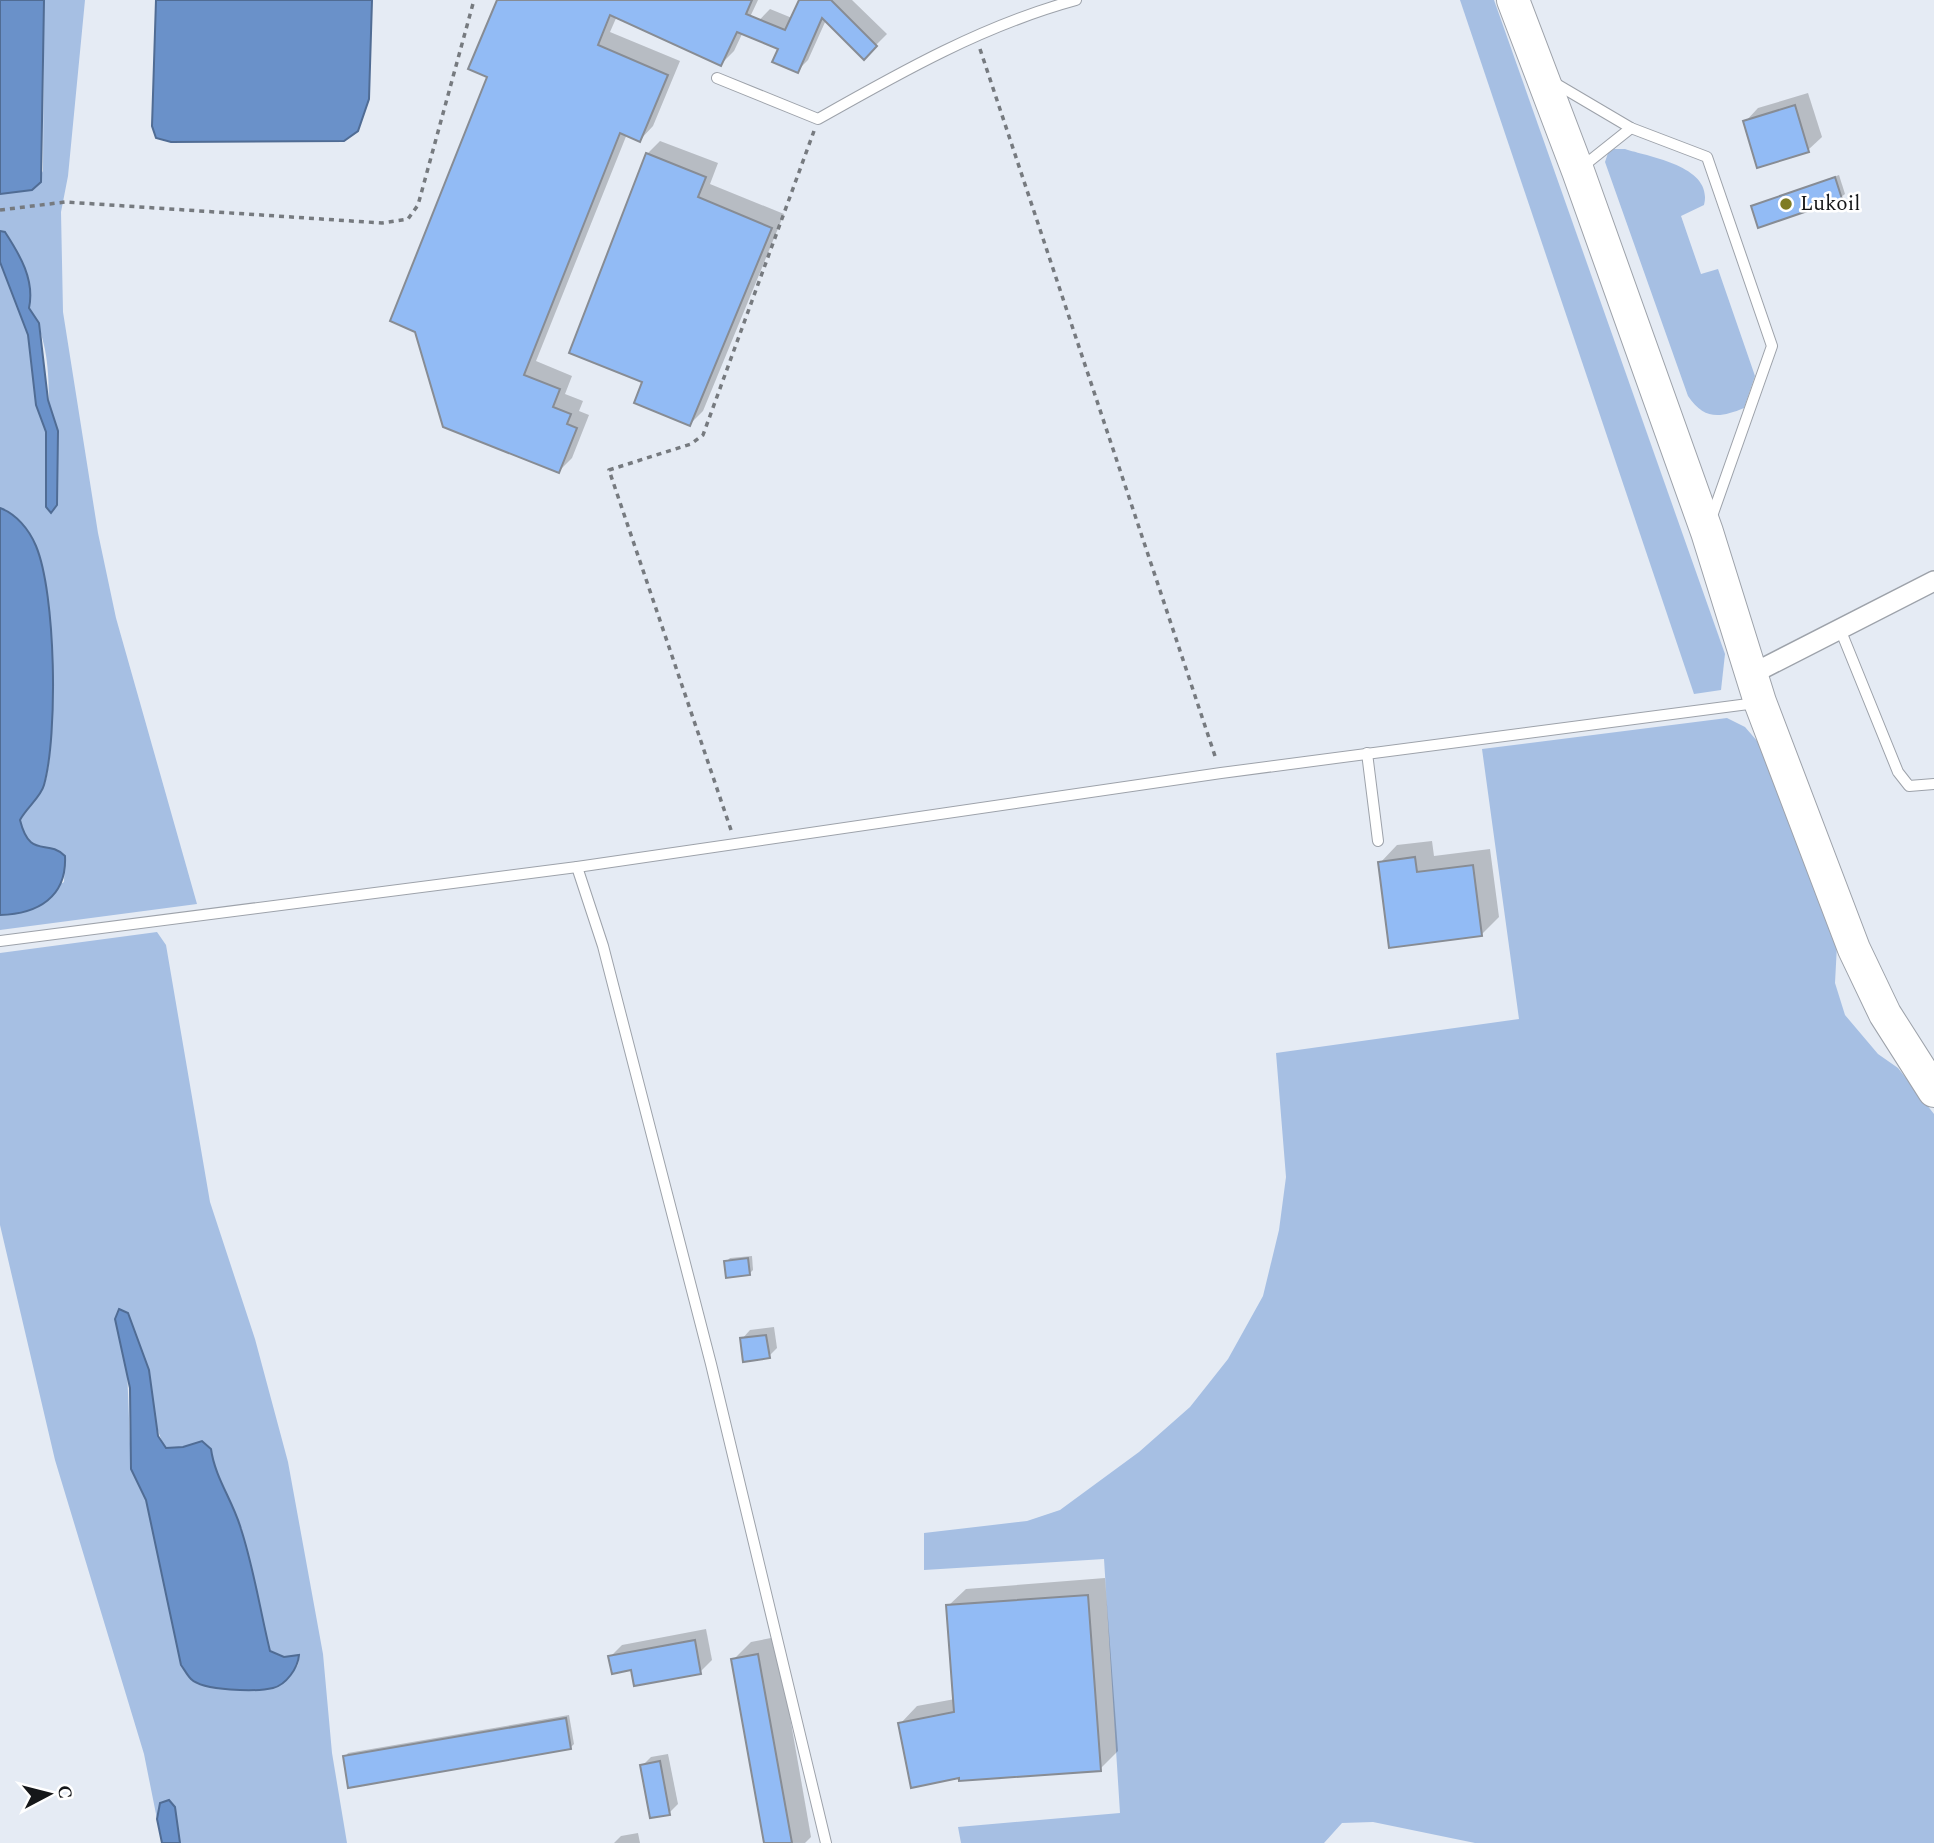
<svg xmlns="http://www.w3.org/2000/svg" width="1934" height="1843" font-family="Spectral,serif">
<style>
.green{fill:#a6bfe3;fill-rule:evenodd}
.water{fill:#6a91c9;stroke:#506c94;stroke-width:2}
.shadow{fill:#0003}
.building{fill:#92bbf5;stroke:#878c94;stroke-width:2}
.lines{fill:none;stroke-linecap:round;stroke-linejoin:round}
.lane-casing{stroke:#9da2aa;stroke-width:12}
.street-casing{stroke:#9da2aa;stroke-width:22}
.primary-casing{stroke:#9da2aa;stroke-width:34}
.path{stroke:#767a7f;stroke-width:3.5;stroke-dasharray:5 5;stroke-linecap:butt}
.lane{stroke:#fff;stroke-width:10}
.street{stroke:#fff;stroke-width:19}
.primary{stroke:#fff;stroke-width:32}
.poi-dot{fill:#7f7c23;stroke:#fff;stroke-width:2.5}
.labels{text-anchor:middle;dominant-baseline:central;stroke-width:5;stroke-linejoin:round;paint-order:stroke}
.poi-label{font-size:21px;fill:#151719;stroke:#fff;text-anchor:start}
</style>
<rect width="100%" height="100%" fill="#e5ebf4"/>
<g class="green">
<path d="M44,0h41l-17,176 -7,36 2,100 35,221 18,85 81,286 -197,26v-15h9l55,-33 1,-26c-18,-18 -35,5 -45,-36 6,-12 16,-19 22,-30 18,-29 9,-211 -6,-244 -6,-15 -22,-32 -36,-38v-246l28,73 8,70 10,27 1,25c1,-47 9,-108 -18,-149 6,-28 -9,-53 -24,-76l-5,-1v-37l32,-4 11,-19z"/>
<path d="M1460,0h34l231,654 -4,36 -27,4z"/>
<path d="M1614,149h11c24,8 89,17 79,56l-23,11 20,58 17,-5 37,107 -11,32c-24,10 -40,12 -56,-12l-83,-234 3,-9z"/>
<path d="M1727,718l18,9 13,15 79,203 -2,38 10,32 33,39 20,14 36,46v729h-459l-102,-21 -31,1 -18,20h-363l-3,-16 162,-14 -16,-254 -180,11v-37l103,-12 33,-11 79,-58 51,-45 38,-48 35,-63 16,-66 7,-53 -10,-124 243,-34 -37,-270z"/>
<path d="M157,932l9,13 44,257 45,137 33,123 35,192 9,99 15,90h-167l-5,-36 -15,-4 -3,16 -13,-65 -89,-294 -55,-235v-272zM143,1358c15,27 5,62 23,90l17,-1 19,-6 9,8c4,29 22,52 30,80 13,40 19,82 29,122l14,6 15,-1 -1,9 -14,17 -125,-128 -13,-54 -15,-31 -4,-101z"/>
</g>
<g class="water">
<path d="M0,0h44l-3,182 -9,8 -32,4z"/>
<path d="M156,0h216l-3,99 -11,32 -14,10 -173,1 -15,-4 -4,-12z"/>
<path d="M0,231l5,1c15,23 30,48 24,76l10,15 9,77 10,31 -1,74 -6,8 -5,-6v-75l-10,-27 -8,-70 -28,-73z"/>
<path d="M0,508c16,6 29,21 36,38 20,48 22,189 8,239 -3,12 -18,23 -24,35 10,40 27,18 45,36 2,41 -27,58 -65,59z"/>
<path d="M119,1309l9,4 21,57 9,66 8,12 17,-1 19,-6 9,8c4,29 22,52 30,80 13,40 19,81 29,122l14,6 15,-2c-1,13 -13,30 -26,33 -17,4 -70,3 -82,-9 -4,-4 -7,-10 -10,-14l-35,-165 -15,-31 -1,-81 -15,-69z"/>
<path d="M169,1800l6,7 5,36h-18l-5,-24 3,-16z"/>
</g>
<g class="shadow">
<path d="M498,0h260l-24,51 -13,13 -104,-48 -7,16 70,29 -27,65 -13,14 -13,-6 -91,227 36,15 -7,18 18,7 -4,10 10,4 -17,43 -13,13 -142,-141 73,-254z"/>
<path d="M801,0h51l35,34 -23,23 -38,-37 -18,40 -11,11 -17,-23 -34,-14 24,-25 22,9z"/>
<path d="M1808,93l14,44 -14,13 -63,-28 13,-14z"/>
<path d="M660,141l58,22 -8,21 74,30 -81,197 -13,13 -45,-43 2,-227z"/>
<path d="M1839,175l6,19 -4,3 -88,10z"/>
<path d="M1432,841l2,15 56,-7 9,68 -17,17 -102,-71 17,-18z"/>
<path d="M752,1256l1,14 -4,4 -23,-12 4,-4z"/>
<path d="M774,1327l3,21 -8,8 -27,-17 8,-9z"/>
<path d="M1105,1578l13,173 -18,18 -200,-45 17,-18 38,-7 -7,-93 18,-17z"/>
<path d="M706,1629l6,31 -12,12 -67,-4 -23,-11 12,-12z"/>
<path d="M776,1637l35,200 -6,6h-40l-32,-183 18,-18z"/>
<path d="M569,1715l5,29 -4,4 -225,9 3,-4z"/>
<path d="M668,1754l10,50 -9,9 -27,-47 9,-9z"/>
<path d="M638,1833l2,10h-26l7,-7z"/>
</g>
<g class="building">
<path d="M497,0h255l-6,14 39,16 14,-30h32l46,46 -13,14 -42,-42 -24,55 -26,-11 6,-13 -41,-17 -16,34 -111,-51 -12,30 70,30 -28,67 -20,-9 -96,242 36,14 -7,18 18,7 -4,10 10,4 -18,45 -116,-46 -28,-95 -25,-11 97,-244 -19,-8z"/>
<path d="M1795,105l14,47 -52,16 -14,-47z"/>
<path d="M646,153l60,24 -8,20 74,31 -82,198 -56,-23 8,-21 -73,-29z"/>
<path d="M1835,177l7,22 -84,29 -7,-22z"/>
<path d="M1415,857l2,15 56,-7 9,71 -93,12 -11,-86z"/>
<path d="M748,1258l2,17 -24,3 -2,-17z"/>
<path d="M766,1335l4,23 -27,4 -3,-24z"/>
<path d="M1088,1595l13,176 -142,10v-3l-48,10 -13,-65 56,-11 -8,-107z"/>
<path d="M695,1640l6,34 -67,12 -3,-16 -19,4 -4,-18z"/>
<path d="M758,1654l34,189h-28l-33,-184z"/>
<path d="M566,1718l5,31 -223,39 -5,-32z"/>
<path d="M660,1761l10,54 -20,3 -10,-53z"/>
</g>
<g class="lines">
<defs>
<g id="lane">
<path d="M717,78l101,41c83,-47 166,-94 258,-119"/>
<path d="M1553,82l78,46 76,29 65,189 -61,173"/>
<path d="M1582,167l49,-39"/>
<path d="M1840,629l58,143 11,14 25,-2"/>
<path d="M1367,753l11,88"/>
<path d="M577,867l26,79 108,418 115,479"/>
<path d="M0,941l577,-74 644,-94 535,-70"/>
</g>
<path id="street" d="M1752,674l182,-93"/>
<path id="primary" d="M1513,0l65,171 129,361 53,170 94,247 31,65 49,77"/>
</defs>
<use href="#lane" class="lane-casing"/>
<use href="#street" class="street-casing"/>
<use href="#primary" class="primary-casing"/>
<g class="path">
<path d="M980,49l236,710"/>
<path d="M0,210l65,-8 317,21 26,-4 10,-14 56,-205"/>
<path d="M731,830l-122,-360 82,-26 12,-9 111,-304"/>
</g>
<use href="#lane" class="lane"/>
<use href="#street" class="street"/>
<use href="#primary" class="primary"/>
</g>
<circle class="poi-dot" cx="1786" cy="204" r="7"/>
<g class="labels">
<g class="poi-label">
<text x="1800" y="204">Lukoil</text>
</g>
</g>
<g transform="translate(49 1794) rotate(83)" stroke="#ffffff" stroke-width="5" paint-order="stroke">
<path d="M0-5L12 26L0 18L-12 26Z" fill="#151719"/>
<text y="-10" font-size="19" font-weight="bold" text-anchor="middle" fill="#151719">С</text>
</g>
</svg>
